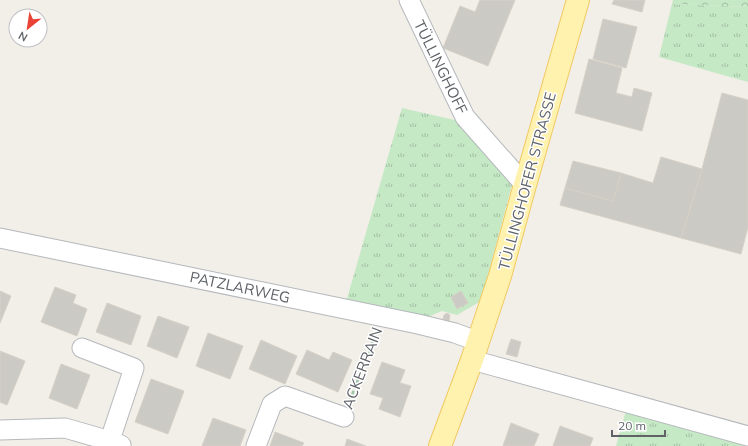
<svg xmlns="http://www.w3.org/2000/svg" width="748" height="446" font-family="Mulish,sans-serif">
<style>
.grass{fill:url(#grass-tufts)}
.forest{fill:url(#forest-crowns)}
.building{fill:#cccac5;stroke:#d6d1c6}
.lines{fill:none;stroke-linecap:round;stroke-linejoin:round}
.minor-casing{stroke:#b5b8bc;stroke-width:21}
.major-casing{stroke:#f2c960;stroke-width:24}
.path{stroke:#9cc7a9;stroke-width:2.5;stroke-dasharray:4 2;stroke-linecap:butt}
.minor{stroke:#fff;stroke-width:19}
.major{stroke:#fff2af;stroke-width:22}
.labels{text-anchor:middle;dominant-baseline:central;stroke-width:3;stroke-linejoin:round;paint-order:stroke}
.street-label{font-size:15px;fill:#5f6368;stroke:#fff}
</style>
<defs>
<pattern id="grass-tufts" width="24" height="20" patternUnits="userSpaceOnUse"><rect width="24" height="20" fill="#c5e8c5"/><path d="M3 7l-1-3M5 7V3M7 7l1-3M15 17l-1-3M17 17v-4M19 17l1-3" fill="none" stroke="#a3c0a4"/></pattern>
<pattern id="forest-crowns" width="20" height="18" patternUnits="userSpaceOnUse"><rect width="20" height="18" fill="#c5e8c5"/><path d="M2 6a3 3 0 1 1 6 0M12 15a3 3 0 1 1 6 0" fill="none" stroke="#a3c0a4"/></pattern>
</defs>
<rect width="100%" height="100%" fill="#f1efe8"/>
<g class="grass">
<path d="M672,4l76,3v75l-89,-25z"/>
<path d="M402,108l57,13 53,64 -31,116 -24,14 -15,-4 -19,8 -77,-17z"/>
<path d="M627,407l121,34v5h-132z"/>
</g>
<path class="forest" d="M673,0h75v7l-76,-3z"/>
<g class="building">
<path d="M480,0h35l-27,66 -45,-18 17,-42 15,6z"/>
<path d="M614,0h31l-3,12 -30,-8z"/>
<path d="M603,19l34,8 -11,41 -33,-9z"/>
<path d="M589,59l33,9 -6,25 16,4 2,-9 18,5 -10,38 -67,-18z"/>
<path d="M722,93l26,7v127l-7,27 -60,-16 21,-69z"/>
<path d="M661,157l41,12 -21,69 -121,-33 5,-17 48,13 8,-28 32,10z"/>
<path d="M573,161l48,12 -8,28 -48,-13z"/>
<path d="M55,287l21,8 -3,8 14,6 -10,27 -36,-14z"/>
<path d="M0,291l11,5 -11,27z"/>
<path d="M461,291l7,12 -11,6 -6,-12z"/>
<path d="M107,303l34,13 -10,29 -35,-13z"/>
<path d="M447,313l3,2 -1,6 -6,-2 1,-4z"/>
<path d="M158,316l31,11 -12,31 -30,-12z"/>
<path d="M208,333l35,13 -13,33 -34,-13z"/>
<path d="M511,339l10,3 -4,15 -11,-3z"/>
<path d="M261,340l36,16 -12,28 -36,-15z"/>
<path d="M307,350l22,10 4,-8 19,8 -14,32 -42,-18z"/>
<path d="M0,351l25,10 -18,44 -7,-3z"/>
<path d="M382,362l23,8 -5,13 11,3 -11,31 -21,-8 4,-11 -13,-4z"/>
<path d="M61,364l29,11 -13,34 -28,-11z"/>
<path d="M151,379l33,12 -16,43 -33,-12z"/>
<path d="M213,418l33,12 -6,16h-38z"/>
<path d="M511,423l28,11 -5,12h-31z"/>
<path d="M560,426l33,12 -3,8h-37z"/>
<path d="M275,432l29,11 -2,3h-32z"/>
<path d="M347,439l19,7h-21z"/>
</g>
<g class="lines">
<defs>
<g id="minor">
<path d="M409,0l56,117 60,68"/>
<path d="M0,238l418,86 37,9 24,9"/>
<path d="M82,348l52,20 -26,78"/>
<path d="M472,360l276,76"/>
<path d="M0,430l65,-2 45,13 11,4"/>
<path d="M256,446l16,-42 13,-8 59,21"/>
</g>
<path id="major" d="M440,446l32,-86 28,-84 25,-91 53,-185"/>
</defs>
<use href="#minor" class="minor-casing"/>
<use href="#major" class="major-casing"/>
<path class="path" d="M350,400l26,-66"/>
<use href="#minor" class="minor"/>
<use href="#major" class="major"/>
</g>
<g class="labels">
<g class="street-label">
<text transform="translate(441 67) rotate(64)">TÜLLINGHOFF</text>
<text transform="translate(527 181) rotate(-75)">TÜLLINGHOFER STRASSE</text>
<text transform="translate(240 287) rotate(12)">PATZLARWEG</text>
<text transform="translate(362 368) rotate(-69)">ACKERRAIN</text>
</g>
</g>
<g transform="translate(28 28) rotate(210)"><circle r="19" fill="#ffffff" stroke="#bfc1c3"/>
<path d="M0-3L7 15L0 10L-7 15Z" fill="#ea4335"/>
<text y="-6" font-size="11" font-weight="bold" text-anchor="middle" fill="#5f6368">N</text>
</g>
<path d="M612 430v6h53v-6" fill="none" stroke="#5f6368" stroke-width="2"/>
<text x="618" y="430" font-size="12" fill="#5f6368" stroke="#ffffff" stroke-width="3" paint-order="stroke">20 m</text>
</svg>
